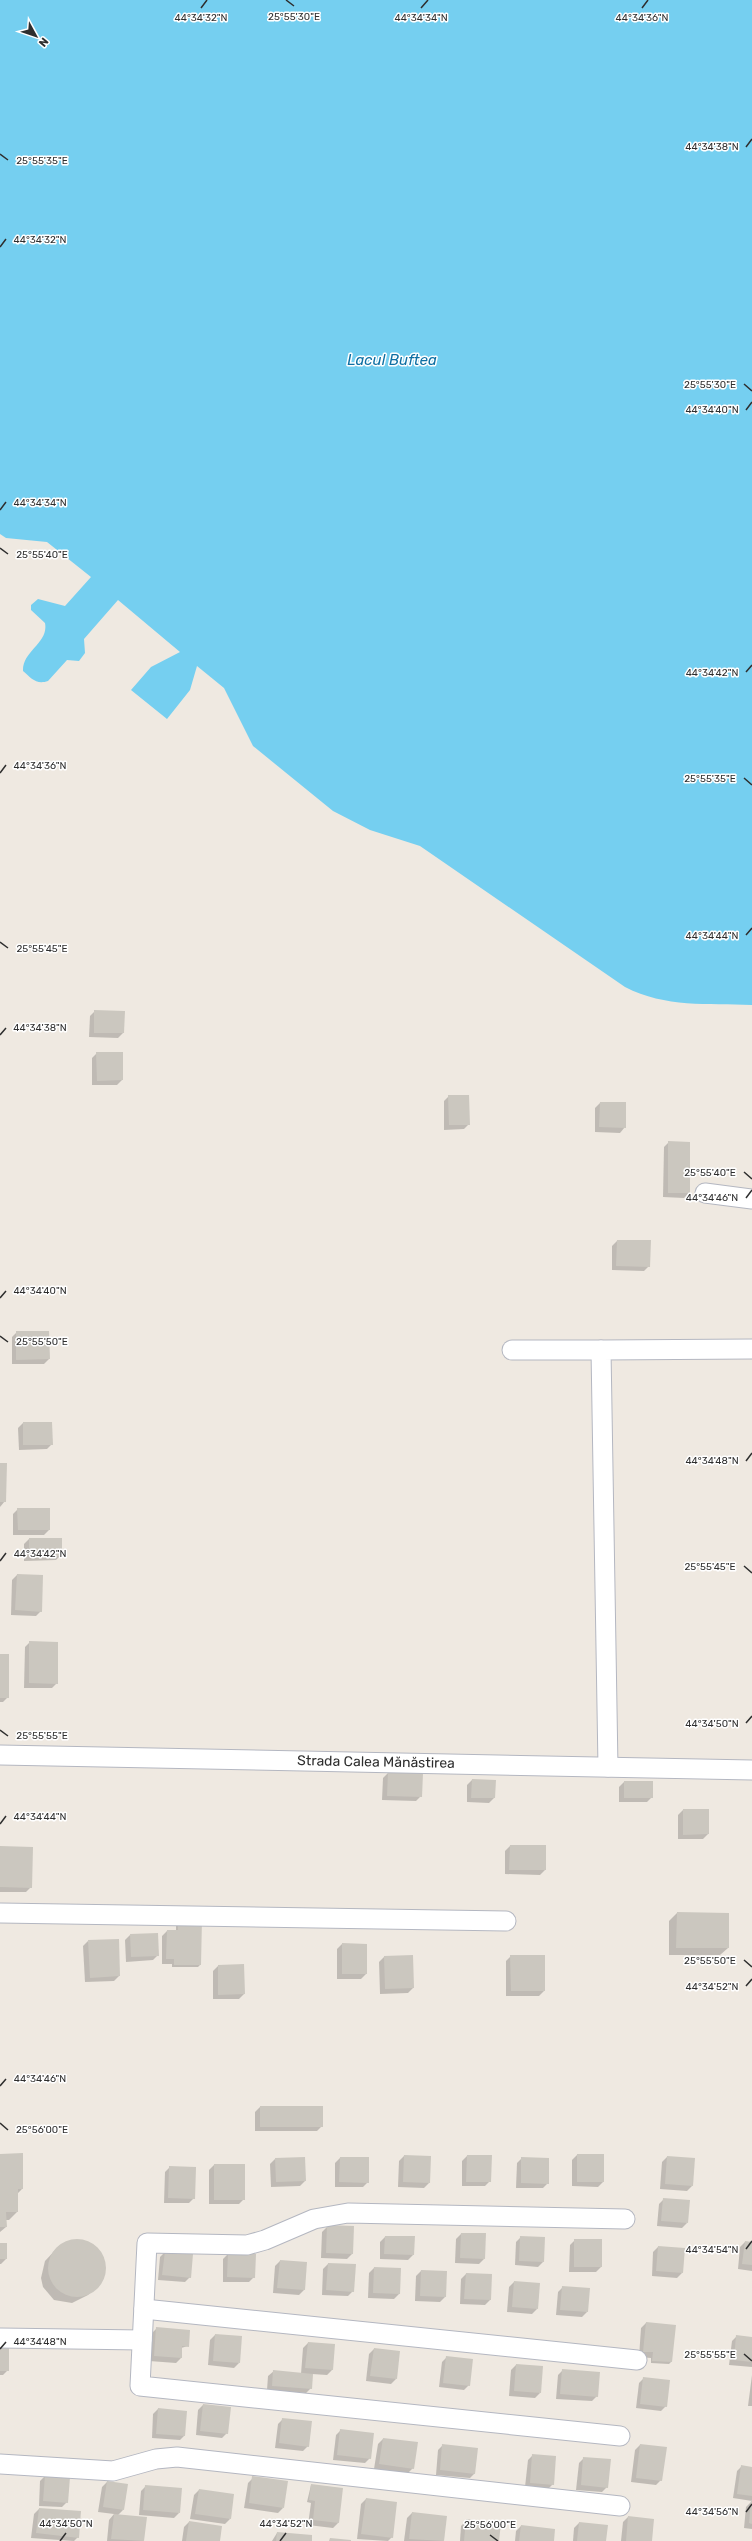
<svg xmlns="http://www.w3.org/2000/svg" width="752" height="2541" font-family="Rubik,sans-serif">
<style>
.water{fill:#75cff0}
.shadow{fill:#0003}
.building{fill:#cbc7bf}
.lines{fill:none;stroke-linecap:round;stroke-linejoin:round}
.minor-casing{stroke:#b4b7c1;stroke-width:21}
.minor{stroke:#fff;stroke-width:19}
.ticks{fill:none;stroke:#2e2e2e;stroke-width:1.5}
.labels{text-anchor:middle;dominant-baseline:central;stroke-width:3;stroke-linejoin:round;paint-order:stroke}
.street-label{font-size:14px;fill:#2e2e2e;stroke:#fff}
.water-label{font-size:15px;font-style:italic;fill:#0d6fa3;stroke:#fff}
.ticks-label{font-size:10px;text-anchor:middle;fill:#2e2e2e;stroke:#fff;stroke-width:3;stroke-linejoin:round;paint-order:stroke}
</style>
<rect width="100%" height="100%" fill="#efe9e1"/>
<path class="water" d="M0,0h752v1005c-45,-2 -86,3 -127,-18l-205,-141 -50,-16 -37,-19 -80,-65 -29,-58 -27,-22 -7,24 -23,29 -36,-29 20,-23 29,-15 -62,-52 -34,39 1,14 -6,8 -12,-1 -19,21c-12,4 -17,-3 -25,-10 -1,-20 26,-28 22,-48l-14,-13v-5l7,-6 27,7 26,-29 -44,-35 -41,-4 -6,-4z"/>
<g class="shadow">
<path d="M95,1011l28,22 -5,5 -29,-1 1,-21z"/>
<path d="M97,1053l25,27 -5,5h-25v-27z"/>
<path d="M449,1096l20,28 -5,5 -20,1v-29z"/>
<path d="M600,1103l25,24 -5,6 -25,-1v-24z"/>
<path d="M669,1142l20,51 -5,5 -21,-1 1,-50z"/>
<path d="M617,1241l32,25 -5,5 -32,-1v-24z"/>
<path d="M17,1332l32,27 -5,5h-32v-27z"/>
<path d="M23,1423l29,21 -5,5 -28,1 -1,-22z"/>
<path d="M0,1464l5,37 -5,6z"/>
<path d="M18,1509l31,21 -5,5h-31v-21z"/>
<path d="M29,1539l32,16 -5,5 -32,1v-17z"/>
<path d="M17,1575l24,36 -5,5 -25,-1 1,-35z"/>
<path d="M30,1642l27,41 -5,5h-28l1,-41z"/>
<path d="M0,1655l8,42 -5,5h-3z"/>
<path d="M388,1773l34,1 -1,22 -5,5 -34,-1 1,-22z"/>
<path d="M472,1780l22,18 -5,5 -22,-1v-17z"/>
<path d="M624,1782l28,15 -5,5h-28v-15z"/>
<path d="M683,1810l25,24 -5,5h-25v-24z"/>
<path d="M510,1846h35v24l-5,5 -35,-1v-23z"/>
<path d="M0,1847l31,40 -5,5h-26z"/>
<path d="M677,1913l51,1v34l-8,7h-51v-34z"/>
<path d="M201,1920l-1,45 -2,2h-26v-3h-10v-28l5,-5h9v-9z"/>
<path d="M130,1935l28,20 -5,5 -27,2 -1,-22z"/>
<path d="M88,1941l31,35 -5,5 -29,1 -2,-36z"/>
<path d="M342,1944l24,30 -5,5h-24v-30z"/>
<path d="M412,1956l1,32 -5,5 -28,1 -1,-32 5,-5z"/>
<path d="M511,1956l33,35 -5,5h-33v-35z"/>
<path d="M218,1966l26,28 -5,5h-26v-28z"/>
<path d="M260,2107l62,19 -5,5h-62v-19z"/>
<path d="M0,2155l22,34 -5,5v18l-8,8h-4l1,7 -6,5z"/>
<path d="M577,2155l26,27 -5,5 -26,-1v-26z"/>
<path d="M404,2156l25,27 -5,5 -26,-1 1,-26z"/>
<path d="M467,2156l23,25 -5,5h-23v-25z"/>
<path d="M667,2157l25,29 -5,5 -27,-2 2,-27z"/>
<path d="M340,2158h28v24l-5,5h-28v-24z"/>
<path d="M522,2158l26,25 -5,5h-27l1,-25z"/>
<path d="M275,2159l30,22 -5,5 -29,1 -1,-23z"/>
<path d="M214,2165l30,34 -5,5h-30v-34z"/>
<path d="M170,2167l24,31 -5,5h-25l1,-31z"/>
<path d="M664,2199l23,24 -5,5 -25,-2 2,-22z"/>
<path d="M327,2227l25,27 -5,5 -26,-1 1,-26z"/>
<path d="M461,2234l23,25 -5,5 -24,-1 1,-24z"/>
<path d="M385,2237l28,18 -5,5 -28,-1v-17z"/>
<path d="M521,2237l22,25 -5,5 -23,-2 1,-23z"/>
<path d="M76,2240l18,6 6,6 4,19 -8,16 -8,8 -16,8 -18,-3 -11,-13 -2,-9 4,-17 14,-15z"/>
<path d="M575,2240l26,27 -5,5h-27l1,-27z"/>
<path d="M745,2242l7,1v28l-14,-2 2,-22z"/>
<path d="M0,2244l6,15 -5,5h-1z"/>
<path d="M658,2247l24,26 -5,5 -25,-2 1,-24z"/>
<path d="M165,2252l25,25 -5,5 -27,-2 2,-23z"/>
<path d="M228,2254l26,23 -5,5h-26v-23z"/>
<path d="M280,2261l24,29 -5,5 -26,-2 2,-27z"/>
<path d="M328,2264l25,27 -5,5 -26,-1 1,-26z"/>
<path d="M374,2268l26,1 -1,25 -5,5 -26,-1 1,-25z"/>
<path d="M421,2271l24,26 -5,5 -25,-1 1,-25z"/>
<path d="M466,2274l25,1 -1,25 -5,5 -25,-1 1,-25z"/>
<path d="M514,2282l23,27 -5,5 -25,-2 2,-25z"/>
<path d="M563,2287l24,25 -5,5 -26,-2 2,-23z"/>
<path d="M646,2323l29,3 -4,36 -2,2 -18,-1v-5l-12,-1 2,-29z"/>
<path d="M157,2328l31,18 -7,2v10l-5,5 -27,-2 3,-28z"/>
<path d="M215,2335l24,28 -5,5 -26,-3 2,-25z"/>
<path d="M737,2336l15,7v24l-23,-2 3,-24z"/>
<path d="M308,2343l26,2 -2,25 -5,5 -15,-1 -1,14 -5,5 -39,-3 1,-14 6,-5 27,3 2,-26z"/>
<path d="M0,2349l8,21 -5,5h-3z"/>
<path d="M374,2349l22,30 -5,5 -25,-3 3,-27z"/>
<path d="M447,2357l22,28 -5,5 -25,-3 3,-25z"/>
<path d="M516,2365l24,28 -5,5 -26,-2 2,-26z"/>
<path d="M563,2370l34,26 -5,5 -36,-2 2,-24z"/>
<path d="M752,2375v31h-4z"/>
<path d="M644,2378l22,28 -5,5 -25,-3 3,-25z"/>
<path d="M203,2405l24,28 -5,5 -26,-3 2,-25z"/>
<path d="M158,2409l27,26 -5,5 -28,-2 1,-24z"/>
<path d="M283,2419l25,27 -5,5 -28,-3 3,-24z"/>
<path d="M341,2430l29,28 -5,5 -32,-3 3,-25z"/>
<path d="M383,2439l30,29 -5,5 -34,-4 4,-25z"/>
<path d="M443,2445l32,28 -5,5 -34,-3 2,-25z"/>
<path d="M640,2445l21,35 -5,5 -25,-3 4,-32z"/>
<path d="M533,2455l20,29 -5,5 -23,-2 3,-27z"/>
<path d="M584,2458l23,29 -5,5 -26,-2 3,-27z"/>
<path d="M742,2466l10,2v33l-19,-3 4,-27z"/>
<path d="M45,2476l22,26 -5,5 -23,-1 1,-25z"/>
<path d="M253,2478l30,30 -5,5 -34,-5 4,-25z"/>
<path d="M107,2482l16,28 -5,5 28,3 -3,23h-36l2,-21 5,-6 -16,-2 4,-25z"/>
<path d="M311,2485l31,4 -4,34 -5,5 -25,-3 3,-22 -4,-1z"/>
<path d="M146,2486l33,27 -5,5 -35,-3 2,-24z"/>
<path d="M199,2490l31,29 -5,5 -35,-5 4,-24z"/>
<path d="M366,2499l26,38 -4,4 -31,-2 4,-35z"/>
<path d="M752,2501v28l-8,-1 2,-21z"/>
<path d="M39,2509l39,28 -4,4 -43,-3 3,-24z"/>
<path d="M412,2513l34,4 -3,24h-39l3,-23z"/>
<path d="M628,2517l23,24h-30l2,-19z"/>
<path d="M466,2521l32,20h-38l1,-15z"/>
<path d="M189,2522l30,19h-37l2,-14z"/>
<path d="M579,2523l26,18h-32l1,-13z"/>
<path d="M521,2526l32,15h-38l1,-10z"/>
<path d="M277,2533l34,8h-39z"/>
</g>
<g class="building">
<path d="M94,1010l31,1 -1,22h-30z"/>
<path d="M96,1052h27v28l-26,1z"/>
<path d="M448,1095h21l1,30h-21z"/>
<path d="M600,1102h26v26l-27,-1z"/>
<path d="M668,1141l22,1v51h-22z"/>
<path d="M617,1240h34l-1,27 -34,-1z"/>
<path d="M16,1331h33l1,28 -34,1z"/>
<path d="M23,1422h29l1,23h-30z"/>
<path d="M0,1463h7l-1,39h-6z"/>
<path d="M17,1508h33v22h-32z"/>
<rect x="29" y="1538" width="33" height="18"/>
<path d="M17,1574l26,1 -1,37 -27,-2z"/>
<path d="M29,1641l29,1v42l-29,-1z"/>
<rect x="0" y="1654" width="9" height="44"/>
<path d="M388,1772l35,1 -1,24 -35,-1z"/>
<path d="M472,1779l24,1 -1,18h-24z"/>
<rect x="624" y="1781" width="29" height="17"/>
<path d="M683,1809h26v25l-26,1z"/>
<path d="M510,1845h36v25h-37z"/>
<path d="M0,1846l33,1 -1,41 -32,-1z"/>
<path d="M677,1912l52,1v35h-53z"/>
<path d="M178,1919h24l-1,46h-27v-6h-8l1,-29h11z"/>
<path d="M158,1933l1,23 -28,1 -1,-23z"/>
<path d="M119,1939l1,37 -30,2 -2,-38z"/>
<path d="M342,1943l25,1v30h-25z"/>
<path d="M413,1955l1,33 -29,1 -1,-33z"/>
<path d="M510,1955h35v36h-34z"/>
<path d="M244,1964l1,30 -27,1v-30z"/>
<rect x="260" y="2106" width="63" height="21"/>
<path d="M23,2153v36h-5v23h-12l1,15h-7v-73z"/>
<rect x="577" y="2154" width="27" height="28"/>
<path d="M404,2155l27,1 -1,27 -27,-1z"/>
<path d="M467,2155h25l-1,27h-25z"/>
<path d="M667,2156l28,2 -2,28 -28,-2z"/>
<path d="M305,2157l1,24 -30,1 -1,-24z"/>
<path d="M340,2157h29v26l-30,-1z"/>
<path d="M521,2157l28,1v26l-28,-1z"/>
<rect x="214" y="2164" width="31" height="36"/>
<path d="M169,2166l27,1 -1,32 -27,-1z"/>
<path d="M663,2198l27,2 -2,23 -27,-2z"/>
<path d="M327,2225l27,1 -1,28 -27,-1z"/>
<path d="M461,2233h25l-1,26 -25,-1z"/>
<path d="M385,2236h30l-1,19 -30,-1z"/>
<path d="M520,2236l25,1 -1,25 -25,-1z"/>
<rect x="574" y="2239" width="28" height="28"/>
<circle cx="77" cy="2268" r="29"/>
<path d="M745,2241l7,1v23l-10,-1z"/>
<rect x="0" y="2243" width="7" height="16"/>
<path d="M658,2246l27,2 -2,25 -27,-2z"/>
<path d="M165,2251l28,3 -2,24 -29,-3z"/>
<path d="M228,2253l28,1 -1,24 -28,-1z"/>
<path d="M280,2260l27,2 -2,28 -28,-2z"/>
<path d="M328,2263l28,1 -2,28 -28,-2z"/>
<path d="M374,2267l27,1 -1,26 -27,-1z"/>
<path d="M421,2270l26,1 -1,26 -26,-1z"/>
<path d="M466,2273l26,1 -1,26 -27,-1z"/>
<path d="M514,2281l26,2 -2,26 -26,-2z"/>
<path d="M562,2286l28,2 -2,24 -28,-2z"/>
<path d="M646,2322l30,3 -4,37 -20,-1 1,-9h-10z"/>
<path d="M156,2327l34,3 -1,17 -7,-1v12l-28,-2z"/>
<path d="M215,2334l27,2 -2,27 -27,-2z"/>
<path d="M736,2335l16,2v25l-18,-2z"/>
<path d="M308,2342l27,2 -2,26 -28,-2z"/>
<rect x="0" y="2348" width="9" height="23"/>
<path d="M374,2348l26,3 -3,28 -27,-3z"/>
<path d="M446,2356l27,3 -3,27 -27,-3z"/>
<path d="M516,2364l27,2 -2,27 -27,-2z"/>
<path d="M562,2369l38,3 -2,25 -38,-3z"/>
<path d="M273,2370l40,4 -1,15 -40,-3z"/>
<path d="M643,2377l27,3 -3,27 -27,-3z"/>
<path d="M203,2404l28,3 -3,27 -28,-3z"/>
<path d="M158,2408l29,3 -2,25 -29,-2z"/>
<path d="M282,2418l30,3 -3,26 -30,-4z"/>
<path d="M340,2429l34,4 -3,26 -34,-4z"/>
<path d="M383,2438l35,4 -4,27 -35,-5z"/>
<path d="M442,2444l36,4 -3,26 -35,-4z"/>
<path d="M640,2444l27,3 -5,34 -26,-3z"/>
<path d="M532,2454l24,2 -2,29 -24,-2z"/>
<path d="M583,2457l28,2 -3,29 -27,-3z"/>
<path d="M741,2465l11,2v29l-15,-2z"/>
<path d="M45,2475l25,2 -2,26 -25,-2z"/>
<path d="M252,2476l36,5 -4,27 -35,-5z"/>
<path d="M107,2481l21,3 -4,26 -21,-3z"/>
<path d="M311,2484l32,4 -4,35 -26,-3 2,-19 -6,-1z"/>
<path d="M145,2485l37,3 -2,25 -37,-3z"/>
<path d="M199,2489l35,5 -3,25 -36,-5z"/>
<path d="M366,2498l31,4 -4,36 -32,-4z"/>
<path d="M751,2500h1v24l-3,-1z"/>
<path d="M39,2508l42,3 -2,27 -43,-5z"/>
<path d="M412,2512l35,4 -3,25 -35,-2z"/>
<path d="M114,2514l33,3 -3,24 -33,-2z"/>
<path d="M628,2516l26,3 -2,22h-26z"/>
<path d="M466,2519l35,4 -2,18h-35z"/>
<path d="M189,2521l33,5 -2,15h-34z"/>
<path d="M579,2522l29,3 -2,16h-29z"/>
<path d="M521,2525l34,4 -1,12h-35z"/>
<path d="M277,2532l35,3v6h-36z"/>
<path d="M330,2538l21,2v1h-22z"/>
</g>
<g class="lines">
<defs>
<g id="minor">
<path d="M705,1193l47,6"/>
<path d="M512,1350h89"/>
<path d="M0,1755l752,15"/>
<path d="M608,1767l-7,-417 151,-1"/>
<path d="M0,1913l506,8"/>
<path d="M144,2309l493,51"/>
<path d="M0,2338l142,2"/>
<path d="M620,2436l-480,-50 7,-143 100,2 18,-5 49,-21 34,-6 277,6"/>
<path d="M0,2464l113,7 43,-12 21,-2 443,49"/>
</g>
</defs>
<use href="#minor" class="minor-casing"/>
<use href="#minor" class="minor"/>
</g>
<path class="ticks" d="M286,0l8,6M201,8l6,-8M421,8l7,-8M642,8l6,-8M746,147l6,-8M0,154l8,6M0,247l6,-8M744,384l8,7M746,410l6,-8M0,510l6,-8M0,548l8,6M746,672l6,-7M0,773l6,-8M744,778l8,7M746,935l6,-7M0,942l8,6M0,1035l6,-7M744,1172l8,7M746,1198l6,-8M0,1298l6,-7M0,1336l8,6M746,1461l6,-8M0,1561l6,-8M744,1566l8,7M746,1723l6,-7M0,1730l8,6M0,1824l6,-8M744,1960l8,7M746,1986l6,-7M0,2086l6,-7M0,2123l8,7M746,2249l6,-8M0,2349l6,-7M744,2354l8,7M746,2512l6,-8M490,2535l8,6M60,2541l6,-8M280,2541l6,-8"/>
<g class="labels">
<g class="street-label">
<text transform="translate(376 1762) rotate(1)">Strada Calea Mănăstirea</text>
</g>
<g class="water-label">
<text x="392" y="360">Lacul Buftea</text>
</g>
</g>
<g class="ticks-label">
<text x="294" y="20">25°55'30"E</text>
<text x="201" y="21">44°34'32"N</text>
<text x="421" y="21">44°34'34"N</text>
<text x="642" y="21">44°34'36"N</text>
<text x="712" y="150">44°34'38"N</text>
<text x="42" y="164">25°55'35"E</text>
<text x="40" y="243">44°34'32"N</text>
<text x="710" y="388">25°55'30"E</text>
<text x="712" y="413">44°34'40"N</text>
<text x="40" y="506">44°34'34"N</text>
<text x="42" y="558">25°55'40"E</text>
<text x="712" y="676">44°34'42"N</text>
<text x="40" y="769">44°34'36"N</text>
<text x="710" y="782">25°55'35"E</text>
<text x="712" y="939">44°34'44"N</text>
<text x="42" y="952">25°55'45"E</text>
<text x="40" y="1031">44°34'38"N</text>
<text x="710" y="1176">25°55'40"E</text>
<text x="712" y="1201">44°34'46"N</text>
<text x="40" y="1294">44°34'40"N</text>
<text x="42" y="1345">25°55'50"E</text>
<text x="712" y="1464">44°34'48"N</text>
<text x="40" y="1557">44°34'42"N</text>
<text x="710" y="1570">25°55'45"E</text>
<text x="712" y="1727">44°34'50"N</text>
<text x="42" y="1739">25°55'55"E</text>
<text x="40" y="1820">44°34'44"N</text>
<text x="710" y="1964">25°55'50"E</text>
<text x="712" y="1990">44°34'52"N</text>
<text x="40" y="2082">44°34'46"N</text>
<text x="42" y="2133">25°56'00"E</text>
<text x="712" y="2253">44°34'54"N</text>
<text x="40" y="2345">44°34'48"N</text>
<text x="710" y="2358">25°55'55"E</text>
<text x="712" y="2515">44°34'56"N</text>
<text x="66" y="2527">44°34'50"N</text>
<text x="286" y="2527">44°34'52"N</text>
<text x="490" y="2528">25°56'00"E</text>
</g>
<g transform="translate(36 36) rotate(130)" stroke="#ffffff" stroke-width="3" paint-order="stroke">
<path d="M0-3L7 15L0 10L-7 15Z" fill="#2e2e2e"/>
<text y="-6" font-size="11" font-weight="bold" text-anchor="middle" fill="#2e2e2e">N</text>
</g>
</svg>
